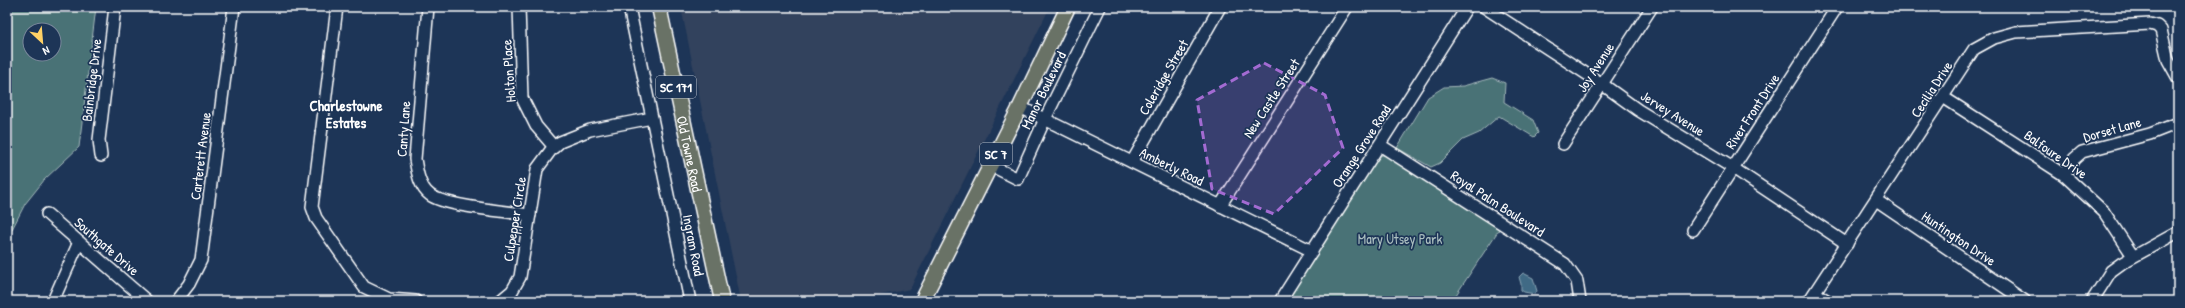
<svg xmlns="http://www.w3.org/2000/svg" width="2185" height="308" font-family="'Patrick Hand',sans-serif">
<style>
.built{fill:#31425d}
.green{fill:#497276;stroke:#a4b8ba;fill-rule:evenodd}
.water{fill:#406b85;stroke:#8ca6b6}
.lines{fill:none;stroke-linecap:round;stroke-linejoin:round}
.minor-casing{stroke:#fff;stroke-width:14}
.major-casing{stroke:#fff;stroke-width:17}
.minor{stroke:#1d3557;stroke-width:11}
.major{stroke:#697266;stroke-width:14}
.marked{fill:#a36bd2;fill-opacity:0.2;stroke:#a36bd2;stroke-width:3;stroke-dasharray:8 5;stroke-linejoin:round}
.labels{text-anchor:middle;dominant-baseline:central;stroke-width:3.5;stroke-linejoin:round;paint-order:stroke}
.shield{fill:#1d3557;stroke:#bbc2cd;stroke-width:1}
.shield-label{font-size:13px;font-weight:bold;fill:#fff}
.street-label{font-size:14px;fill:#fff;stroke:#1d3557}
.park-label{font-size:14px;fill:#adc0c1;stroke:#1d3557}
.neighbourhood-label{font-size:15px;font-weight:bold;fill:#fff;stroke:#1d3557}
</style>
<rect width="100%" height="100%" fill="#1d3557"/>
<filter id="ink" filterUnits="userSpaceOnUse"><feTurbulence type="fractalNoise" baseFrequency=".025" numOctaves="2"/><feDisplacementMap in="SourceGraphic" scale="8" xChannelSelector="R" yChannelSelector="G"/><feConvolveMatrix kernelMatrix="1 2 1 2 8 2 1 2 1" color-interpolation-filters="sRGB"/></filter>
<g filter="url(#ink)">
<path class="built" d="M681,7h369l-140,282 -58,12h-111z"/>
<g class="green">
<path d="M7,7h89l-17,140 -34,32 -20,25 -18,35zM30,30h24v24h-24z"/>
<path d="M1492,78l13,5 -1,19 29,18 5,13 -4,4 -35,-21 -20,17 -16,7 -23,23 -9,4 -34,-19 31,-51 16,-10 19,-1z"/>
<path d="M1382,155h5l113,73 -48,73h-167l93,-143z"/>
</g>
<path class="water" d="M1523,273l10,5 4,13 -2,3 -11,-2 -3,-2v-6l-2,-7z"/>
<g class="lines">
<defs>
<g id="minor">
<path d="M337,7l-25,200 4,11 48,69 25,12 27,2"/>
<path d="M428,7l-13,152c2,12 4,28 15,36 14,11 79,17 100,20"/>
<path d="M519,7l3,91 14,28 18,21"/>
<path d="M629,7l61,294"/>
<path d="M1484,7l118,77 36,26 95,58 114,76"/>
<path d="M1943,97l121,78 40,37 29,44"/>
<path d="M1020,107l292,144"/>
<path d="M1563,144l89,-137"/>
<path d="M1380,145l185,119 12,17 3,20"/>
<path d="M101,156l-2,-16 16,-133"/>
<path d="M1132,162l88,-155"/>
<path d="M990,165l28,14 27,-60 55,-112"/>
<path d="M2064,175l10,-16 8,-7 68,-18 28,-11"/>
<path d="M1876,200l149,101"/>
<path d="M1220,206l127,-199"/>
<path d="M47,214l100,87"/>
<path d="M1693,230l144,-223"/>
<path d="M1815,293l13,8"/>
<path d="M53,301l26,-59"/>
<path d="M176,301l13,-17 12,-24 33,-253"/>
<path d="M500,301l12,-10 8,-14 17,-108 14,-19 9,-8 30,-12 62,-12"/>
<path d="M1280,301l187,-294"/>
<path d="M1809,301l165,-252 20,-11 22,-6 134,-8 7,2 4,4 7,30 10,18"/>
<path d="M2092,301l19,-30 11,-8 56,-31"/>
</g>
<g id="major">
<path id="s1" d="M659,7l63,294"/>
<path d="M922,301l98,-194 48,-100"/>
</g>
</defs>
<use href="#minor" class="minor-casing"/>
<use href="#major" class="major-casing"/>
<use href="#minor" class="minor"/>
<use href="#major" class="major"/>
</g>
</g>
<path class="marked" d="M1264,63l61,32 18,53 -69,66 -62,-25 -15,-89z"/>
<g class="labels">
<g class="shield">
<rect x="656" y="76" width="40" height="22" rx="3"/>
<rect x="980" y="143" width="32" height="22" rx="3"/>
</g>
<g class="shield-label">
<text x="676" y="87">SC 171</text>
<text x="996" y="154">SC 7</text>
</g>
<g class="street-label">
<text transform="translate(1595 67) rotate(-57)">Joy Avenue</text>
<text transform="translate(508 71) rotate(-94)">Holton Place</text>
<text transform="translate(1163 77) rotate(-60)">Coleridge Street</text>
<text transform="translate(91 80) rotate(-83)">Bainbridge Drive</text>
<text transform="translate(1931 89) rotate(-57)">Cecilia Drive</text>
<text transform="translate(1043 90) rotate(-64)">Manor Boulevard</text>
<text transform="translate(1271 98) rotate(-57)">New Castle Street</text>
<text transform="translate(1752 111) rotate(-57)">River Front Drive</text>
<text transform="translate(1673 113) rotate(32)">Jervey Avenue</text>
<text transform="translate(403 129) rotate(-86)">Canty Lane</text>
<text transform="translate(2112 129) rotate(-16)">Dorset Lane</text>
<text transform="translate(1361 146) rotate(-57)">Orange Grove Road</text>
<text stroke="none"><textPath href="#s1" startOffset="150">Old Towne Road</textPath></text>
<text transform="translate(2056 154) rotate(35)">Balfoure Drive</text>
<text transform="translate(200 156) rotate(-83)">Carterett Avenue</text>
<text transform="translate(1172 166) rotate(26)">Amberly Road</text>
<text transform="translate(1498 203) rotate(33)">Royal Palm Boulevard</text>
<text transform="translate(514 219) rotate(-81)">Culpepper Circle</text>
<text transform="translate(1959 238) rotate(34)">Huntington Drive</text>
<text transform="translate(694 245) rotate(79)">Ingram Road</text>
<text transform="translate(107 246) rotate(41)">Southgate Drive</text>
</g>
<g class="park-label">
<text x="1400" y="238">Mary Utsey Park</text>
</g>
<g class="neighbourhood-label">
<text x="346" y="105">Charlestowne<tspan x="346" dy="17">Estates</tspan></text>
</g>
</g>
<rect width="2185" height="308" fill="none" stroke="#1d3557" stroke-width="24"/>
<rect x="12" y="12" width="2161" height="284" fill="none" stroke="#fff" stroke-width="1.5" filter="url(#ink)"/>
<g transform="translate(42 42) rotate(154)"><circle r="19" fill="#1d3557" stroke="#77869a"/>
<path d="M0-3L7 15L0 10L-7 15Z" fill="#ffd166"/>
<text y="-6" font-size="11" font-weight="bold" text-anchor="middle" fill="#ffffff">N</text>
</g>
</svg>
